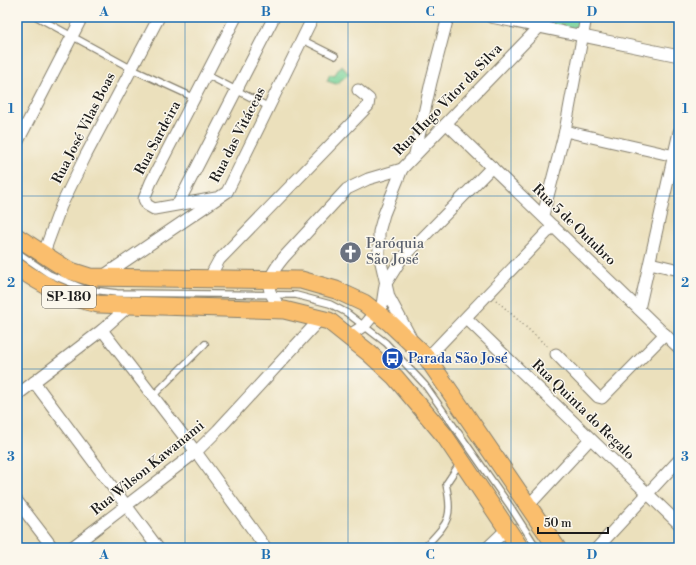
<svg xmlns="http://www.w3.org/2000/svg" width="696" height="565" font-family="'Libre Bodoni',serif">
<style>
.green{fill:#79d39a;stroke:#4a785b}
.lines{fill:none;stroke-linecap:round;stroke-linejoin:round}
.lane-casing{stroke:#847e6c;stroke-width:8}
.street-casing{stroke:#847e6c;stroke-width:13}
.primary-casing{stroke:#847e6c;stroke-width:19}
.path{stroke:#847e6c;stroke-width:1.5;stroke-dasharray:1 3;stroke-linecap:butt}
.lane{stroke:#fff;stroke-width:5.5}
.street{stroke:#fff;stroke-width:11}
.primary{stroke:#fabe6d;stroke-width:17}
.grid{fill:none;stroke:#1f6fb2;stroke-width:1;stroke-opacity:0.55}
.labels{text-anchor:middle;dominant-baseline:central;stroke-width:3;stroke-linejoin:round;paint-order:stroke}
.shield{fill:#fbf7ec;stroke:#5f5e5a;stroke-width:1}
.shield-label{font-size:13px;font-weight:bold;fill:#1c1c1c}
.street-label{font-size:14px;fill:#1c1c1c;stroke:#fbf7ec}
.worship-label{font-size:14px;fill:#5b616d;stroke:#fbf7ec;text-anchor:start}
.transit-label{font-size:14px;fill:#164399;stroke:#fbf7ec;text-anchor:start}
.neatline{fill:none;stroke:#1f6fb2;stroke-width:1.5}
.grid-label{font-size:13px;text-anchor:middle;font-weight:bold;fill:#1f6fb2}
</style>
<rect width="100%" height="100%" fill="#fbf7ec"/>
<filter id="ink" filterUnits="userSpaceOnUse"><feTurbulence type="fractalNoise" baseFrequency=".025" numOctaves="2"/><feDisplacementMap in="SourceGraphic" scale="8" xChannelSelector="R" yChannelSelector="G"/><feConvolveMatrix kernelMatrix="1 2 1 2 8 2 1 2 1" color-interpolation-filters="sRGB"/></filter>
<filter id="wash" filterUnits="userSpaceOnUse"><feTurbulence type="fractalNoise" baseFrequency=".012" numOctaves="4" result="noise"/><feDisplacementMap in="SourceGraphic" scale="16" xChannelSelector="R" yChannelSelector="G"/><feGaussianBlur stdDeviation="0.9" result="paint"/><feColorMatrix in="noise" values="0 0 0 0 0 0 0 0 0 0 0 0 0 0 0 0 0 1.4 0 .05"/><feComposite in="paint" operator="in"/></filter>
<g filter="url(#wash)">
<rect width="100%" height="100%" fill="#ebe0bc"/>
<g class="green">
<path d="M552,17h32l-3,9 -3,4 -24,-4 -3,-5z"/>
<path d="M341,65l8,9 -13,10 -9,-3 3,-7 4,2z"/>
</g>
</g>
<g filter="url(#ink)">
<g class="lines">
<defs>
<g id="lane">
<path d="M37,17l95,52 63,29"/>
<path d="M303,40l32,16"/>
<path d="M207,75l62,32"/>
<path d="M17,252l32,22 36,15 32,4 179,2 34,9 17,9 39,30 39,42 85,121 27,42"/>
<path d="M153,396l52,-52"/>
<path d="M424,548c23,-25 30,-28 22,-64l14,-21"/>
</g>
<g id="street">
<path d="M491,17l188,39"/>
<path d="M447,124l232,224"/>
<path d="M565,131l114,26"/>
<path d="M17,143l65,-126"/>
<path d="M415,154l16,-72 17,-65"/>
<path d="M216,198l-62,11 -7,-4 -3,-6 7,-17 85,-165"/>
<path d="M178,204l96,-187"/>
<path d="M543,215l22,-84 21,-114"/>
<path d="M43,255l18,-49 25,-51 73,-138"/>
<path d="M650,263l29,7"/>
<path d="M103,276l124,-84 86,-175"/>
<path d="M212,280l1,-9 6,-11 149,-154 1,-7 -11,-9"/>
<path d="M639,309l40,-177"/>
<path d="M284,310c-23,-20 -17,-33 1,-54l62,-67 21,-10 34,-10"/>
<path d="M466,318l213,206"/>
<path d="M102,330l94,122 70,96"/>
<path d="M348,336l17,-11 17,-20 3,-20 15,-24 92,-94"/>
<path d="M410,336l-21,-39 -10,-43v-22l5,-18 18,-45 147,-152"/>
<path d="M556,354l42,43 4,1 63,-64"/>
<path d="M427,358l126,-132"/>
<path d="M34,382l124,166"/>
<path d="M17,395l85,-65 27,-24"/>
<path d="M17,501l36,47"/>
<path d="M529,505l61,-66"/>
<path d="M71,548l125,-96 22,-22 103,-112"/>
<path d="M487,548l20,-19"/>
<path d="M597,548l82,-88"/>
</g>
<g id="primary">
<path d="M17,237l51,33 22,7 211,3 35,10 28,13 26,20 37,35 130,190"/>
<path d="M17,267c27,19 48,30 81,37l186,6 45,11 40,32 26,24 49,58 76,113"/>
</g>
</defs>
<use href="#lane" class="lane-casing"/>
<use href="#street" class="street-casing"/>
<use href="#primary" class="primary-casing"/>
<path class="path" d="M496,300l52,47"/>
<use href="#lane" class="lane"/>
<use href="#street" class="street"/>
<use href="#primary" class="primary"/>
</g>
</g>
<path class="grid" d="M185,17v531M348,17v531M511,17v531M17,196h662M17,369h662"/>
<defs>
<symbol id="church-disc" viewBox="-11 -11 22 22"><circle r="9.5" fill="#6b7280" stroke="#fbf7ec"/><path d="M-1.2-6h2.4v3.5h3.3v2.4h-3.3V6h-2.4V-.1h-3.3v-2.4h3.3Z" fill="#fff"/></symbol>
<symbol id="bus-disc" viewBox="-11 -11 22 22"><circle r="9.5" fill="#1a4fb4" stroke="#fbf7ec"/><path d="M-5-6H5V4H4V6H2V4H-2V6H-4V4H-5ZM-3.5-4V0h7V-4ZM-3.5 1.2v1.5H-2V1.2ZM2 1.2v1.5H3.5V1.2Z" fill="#fff"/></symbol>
</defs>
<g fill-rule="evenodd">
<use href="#church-disc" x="338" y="240" width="25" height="25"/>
<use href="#bus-disc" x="380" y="346" width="25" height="25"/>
</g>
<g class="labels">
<rect class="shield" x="42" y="286" width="54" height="22" rx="3"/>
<g class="shield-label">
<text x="69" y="297">SP-180</text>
</g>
<g class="street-label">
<text transform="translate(448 100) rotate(-46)">Rua Hugo Vitor da Silva</text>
<text transform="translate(84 128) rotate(-63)">Rua José Vilas Boas</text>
<text transform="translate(238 135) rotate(-63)">Rua das Vitáceas</text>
<text transform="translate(158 138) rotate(-62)">Rua Sardeira</text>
<text transform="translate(574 225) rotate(44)">Rua 5 de Outubro</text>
<text transform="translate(583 410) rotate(44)">Rua Quinta do Regalo</text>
<text transform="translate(148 468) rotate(-39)">Rua Wilson Kawanami</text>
</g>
<g class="worship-label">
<text x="366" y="244">Paróquia<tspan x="366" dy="16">São José</tspan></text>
</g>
<g class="transit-label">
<text x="408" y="359">Parada São José</text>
</g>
</g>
<rect width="696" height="565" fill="none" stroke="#fbf7ec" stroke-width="44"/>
<path d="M538 527v6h70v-6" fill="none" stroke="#1c1c1c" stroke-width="2"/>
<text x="544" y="527" font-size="12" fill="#1c1c1c" stroke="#fbf7ec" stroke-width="3" paint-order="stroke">50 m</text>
<rect x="22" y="22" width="652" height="521" class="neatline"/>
<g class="grid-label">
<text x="104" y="16">A</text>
<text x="266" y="16">B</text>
<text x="430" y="16">C</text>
<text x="592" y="16">D</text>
<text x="11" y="113">1</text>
<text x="685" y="113">1</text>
<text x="11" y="287">2</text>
<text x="685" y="287">2</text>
<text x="11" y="461">3</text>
<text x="685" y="461">3</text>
<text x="104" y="559">A</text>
<text x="266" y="559">B</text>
<text x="430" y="559">C</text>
<text x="592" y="559">D</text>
</g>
</svg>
